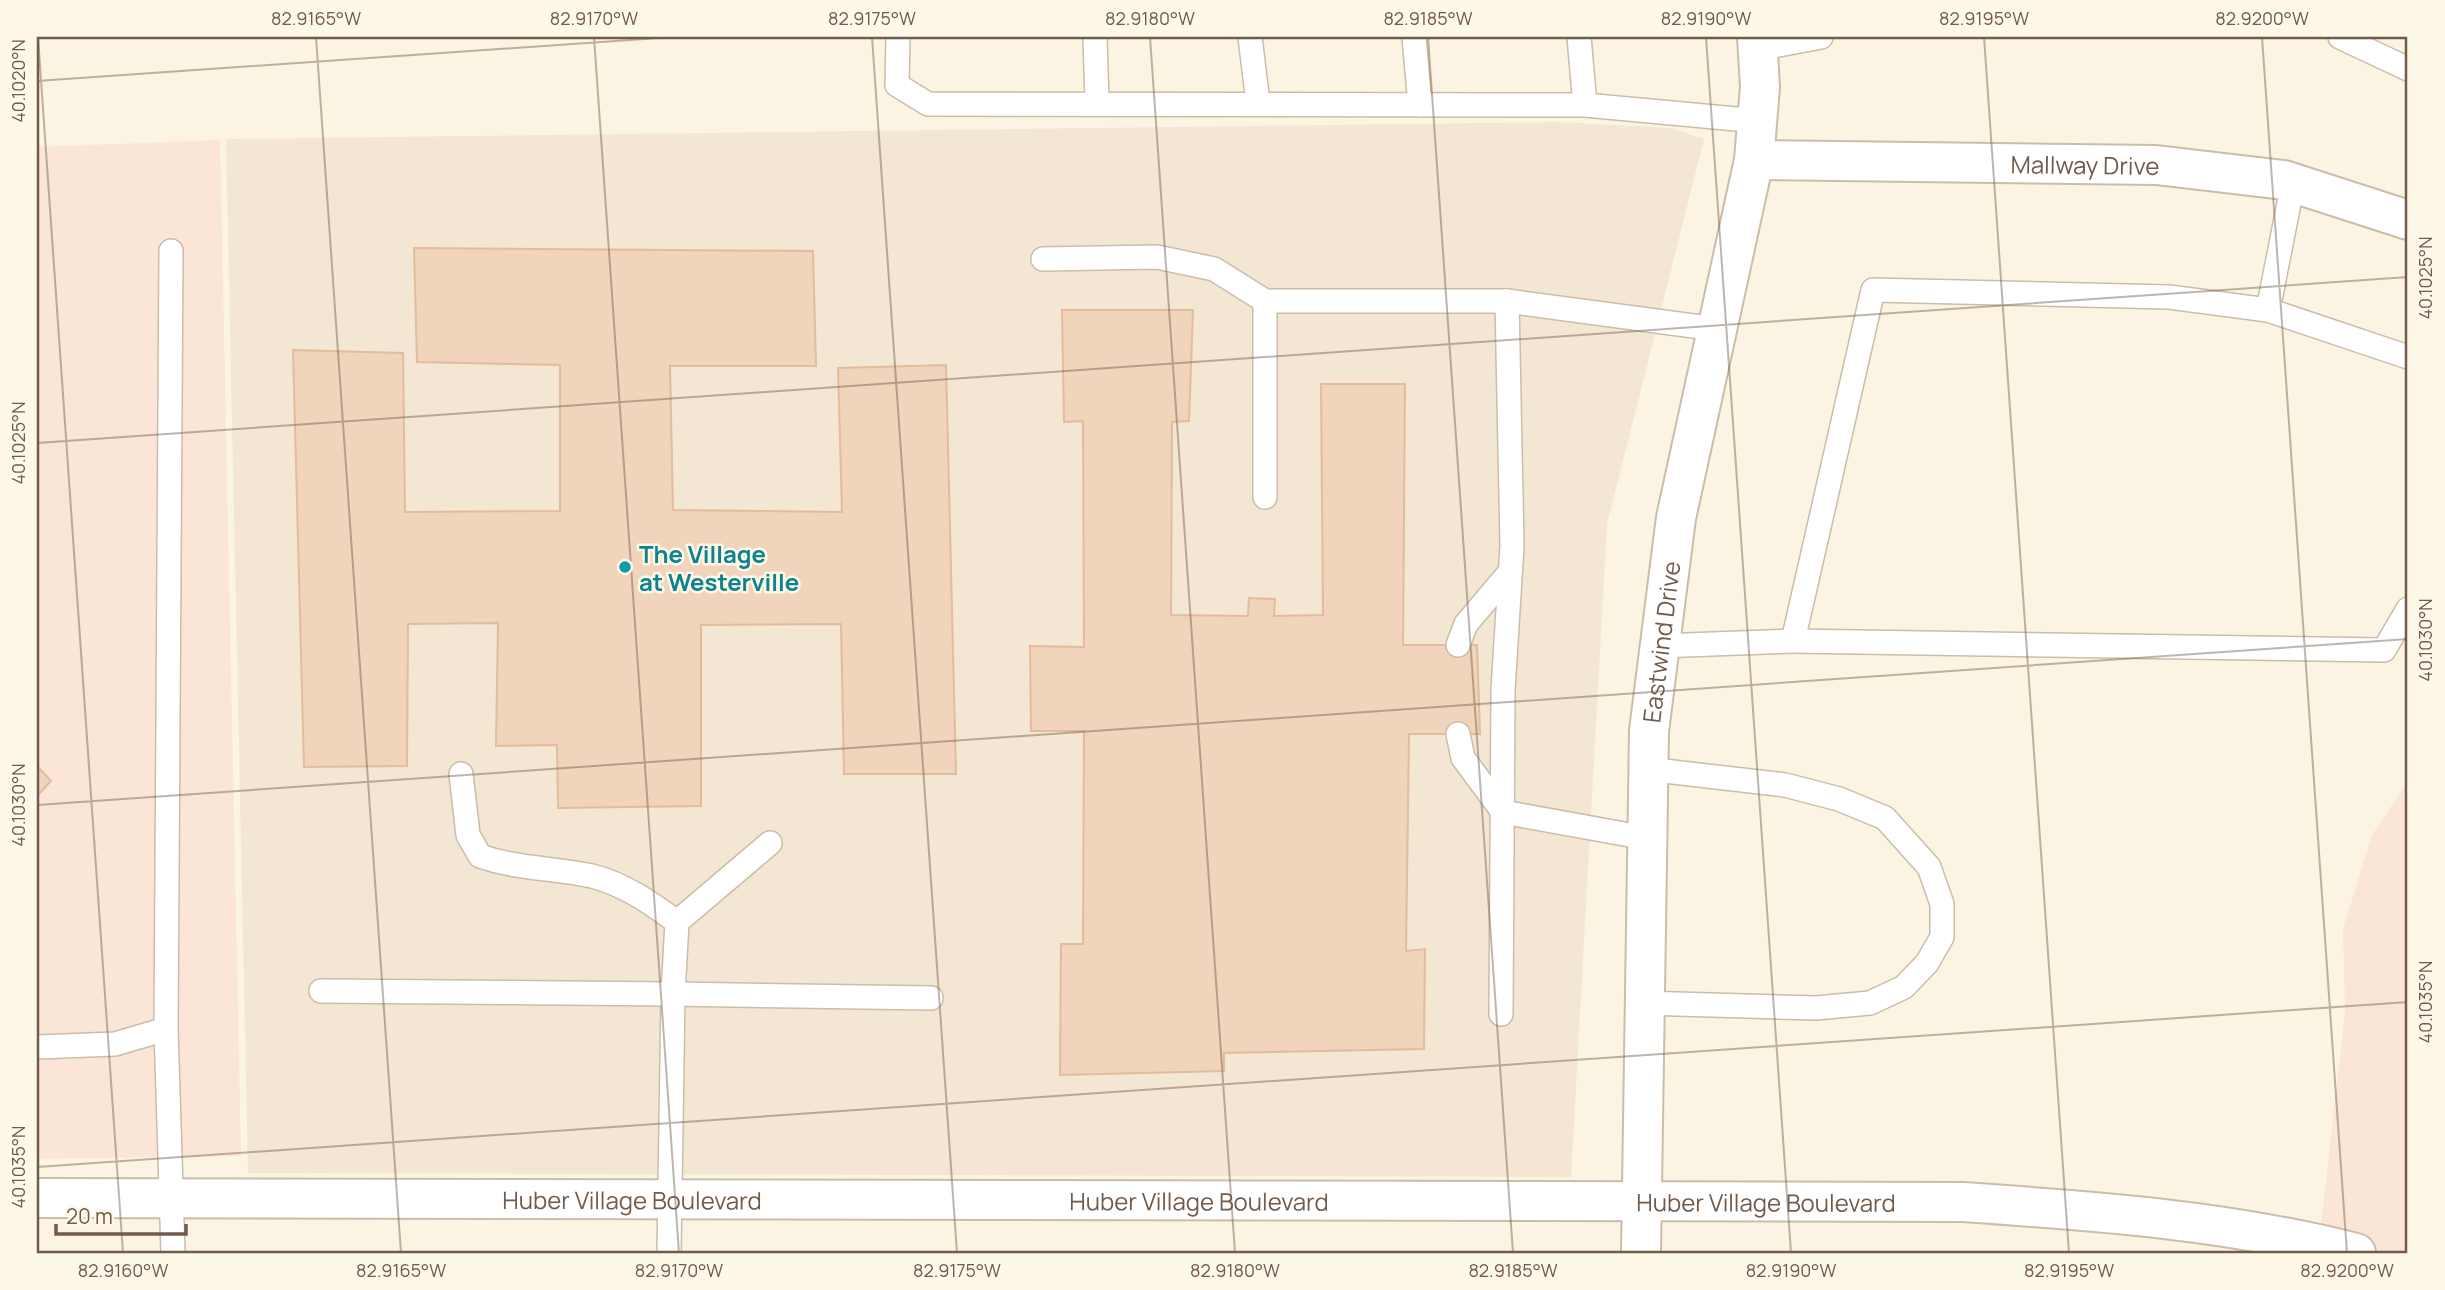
<svg xmlns="http://www.w3.org/2000/svg" width="2445" height="1290" font-family="Manrope,sans-serif">
<style>
.residential{fill:#f3e6d2}
.commercial{fill:#fbe5d7}
.building{fill:#f0d4bc;stroke:#e2bc9d;stroke-width:2}
.lines{fill:none;stroke-linecap:round;stroke-linejoin:round}
.service-casing{stroke:#ccbcaa;stroke-width:26}
.minor-casing{stroke:#ccbcaa;stroke-width:42}
.tertiary-casing{stroke:#ccbcaa;stroke-width:42}
.service{stroke:#fff;stroke-width:23}
.minor{stroke:#fff;stroke-width:38}
.tertiary{stroke:#fff;stroke-width:38}
.ticks{fill:none;stroke:#725b4a;stroke-width:2;stroke-opacity:0.45}
.culture-dot{fill:#0f9aa8;stroke:#fef8e9;stroke-width:2.5}
.labels{text-anchor:middle;dominant-baseline:central;stroke-width:5;stroke-linejoin:round;paint-order:stroke}
.street-label{font-size:24px;fill:#725b4a;stroke:#fef8e9}
.culture-label{font-size:24px;font-weight:bold;fill:#0d838f;stroke:#fef8e9;text-anchor:start}
.neatline{fill:none;stroke:#725b4a;stroke-width:2.5}
.ticks-label{font-size:18px;text-anchor:middle;fill:#725b4a}
</style>
<rect width="100%" height="100%" fill="#fbf4e3"/>
<path class="residential" d="M1558,122l112,6 34,11 -97,385 -36,653 -1323,-4 -22,-1034z"/>
<g class="commercial">
<path d="M220,140l21,1016 -204,3v-1012z"/>
<path d="M2408,781v472h-52l-37,-9 26,-232 -2,-83 29,-94z"/>
</g>
<g class="building">
<path d="M414,248l399,3 3,115h-146l3,144 169,2 -4,-144 108,-3 10,409h-112l-3,-150 -140,1v181l-143,2 -1,-63 -61,1 2,-123 -90,1 -1,142 -103,1 -11,-417 110,3 2,159 155,-1v-146l-143,-3z"/>
<path d="M1062,310h131l-4,111 -17,1 -1,193 77,1 1,-18 26,1 -1,17 49,-1 -2,-231h84l-2,261h74l3,89h-71l-3,217 19,-2 -1,100 -200,4v18l-164,4 1,-131h22l1,-213h-53l-1,-85 54,1 -1,-226 -19,1z"/>
<path d="M37,766l14,15 -14,15z"/>
</g>
<g class="lines">
<defs>
<g id="service">
<path d="M898,37l-1,48 31,19 657,1 173,16"/>
<path d="M1095,37l2,66"/>
<path d="M1250,37l8,66"/>
<path d="M1414,37l6,68"/>
<path d="M1579,37l6,68"/>
<path d="M2340,37l68,32"/>
<path d="M1757,49l64,-12"/>
<path d="M1043,259l114,-2 57,12 51,32h242l209,28"/>
<path d="M1265,301v196"/>
<path d="M2268,310l140,47"/>
<path d="M1793,641l591,9 24,-41"/>
<path d="M1458,645l8,-21 44,-52"/>
<path d="M1658,646l135,-5 80,-351 296,7 99,13 25,-127"/>
<path d="M1458,734l5,24 40,54 143,26"/>
<path d="M461,774l7,61 12,21c37,13 74,12 112,20 32,8 59,27 85,46"/>
<path d="M321,991l352,3 4,-72 93,-79"/>
<path d="M1642,1003l174,5 54,-5 34,-16 23,-24 15,-26v-33l-13,-37 -44,-49 -46,-19 -54,-14 -138,-16"/>
<path d="M1501,1014l2,-324 9,-144 -5,-245"/>
<path d="M166,1029l7,224"/>
<path d="M37,1047l78,-3 51,-15 5,-778"/>
<path d="M669,1253l4,-259 258,4"/>
</g>
<g id="minor">
<path id="s1" d="M1754,160l402,5 128,15 124,40"/>
<path id="s2" d="M1641,1253l8,-522 27,-213 78,-358 6,-73 -3,-50"/>
</g>
<g id="tertiary">
<path id="s3" d="M37,1198l1925,4c132,9 265,18 394,51"/>
</g>
</defs>
<use href="#service" class="service-casing"/>
<use href="#minor" class="minor-casing"/>
<use href="#tertiary" class="tertiary-casing"/>
<use href="#service" class="service"/>
<use href="#minor" class="minor"/>
<use href="#tertiary" class="tertiary"/>
</g>
<path class="ticks" d="M38,37l85,1216M316,37l85,1216M594,37l85,1216M872,37l85,1216M1150,37l85,1216M1428,37l85,1216M1706,37l85,1216M1984,37l85,1216M2262,37l85,1216M37,81l636,-44M37,443l2371,-166M37,805l2371,-166M37,1167l2371,-165"/>
<circle class="culture-dot" cx="625" cy="567" r="7"/>
<g class="labels">
<g class="street-label">
<text stroke="none"><textPath href="#s1" startOffset="331">Mallway Drive</textPath></text>
<text stroke="none"><textPath href="#s2" startOffset="612">Eastwind Drive</textPath></text>
<text stroke="none"><textPath href="#s3" startOffset="595">Huber Village Boulevard</textPath></text>
<text stroke="none"><textPath href="#s3" startOffset="1162">Huber Village Boulevard</textPath></text>
<text stroke="none"><textPath href="#s3" startOffset="1729">Huber Village Boulevard</textPath></text>
</g>
<g class="culture-label">
<text x="639" y="553">The Village<tspan x="639" dy="28">at Westerville</tspan></text>
</g>
</g>
<rect width="2445" height="1290" fill="none" stroke="#fef8e9" stroke-width="77"/>
<path d="M56 1224v10h130v-10" fill="none" stroke="#725b4a" stroke-width="3.5"/>
<text x="66" y="1224" font-size="21" fill="#725b4a" stroke="#fef8e9" stroke-width="5" paint-order="stroke">20 m</text>
<rect x="38" y="38" width="2368" height="1214" class="neatline"/>
<g class="ticks-label">
<text x="316" y="25">82.9165°W</text>
<text x="594" y="25">82.9170°W</text>
<text x="872" y="25">82.9175°W</text>
<text x="1150" y="25">82.9180°W</text>
<text x="1428" y="25">82.9185°W</text>
<text x="1706" y="25">82.9190°W</text>
<text x="1984" y="25">82.9195°W</text>
<text x="2262" y="25">82.9200°W</text>
<text transform="translate(19 81) rotate(-90)" y="6">40.1020°N</text>
<text transform="translate(2426 278) rotate(-90)" y="6">40.1025°N</text>
<text transform="translate(19 443) rotate(-90)" y="6">40.1025°N</text>
<text transform="translate(2426 640) rotate(-90)" y="6">40.1030°N</text>
<text transform="translate(19 805) rotate(-90)" y="6">40.1030°N</text>
<text transform="translate(2426 1002) rotate(-90)" y="6">40.1035°N</text>
<text transform="translate(19 1167) rotate(-90)" y="6">40.1035°N</text>
<text x="123" y="1277">82.9160°W</text>
<text x="401" y="1277">82.9165°W</text>
<text x="679" y="1277">82.9170°W</text>
<text x="957" y="1277">82.9175°W</text>
<text x="1235" y="1277">82.9180°W</text>
<text x="1513" y="1277">82.9185°W</text>
<text x="1791" y="1277">82.9190°W</text>
<text x="2069" y="1277">82.9195°W</text>
<text x="2347" y="1277">82.9200°W</text>
</g>
</svg>
